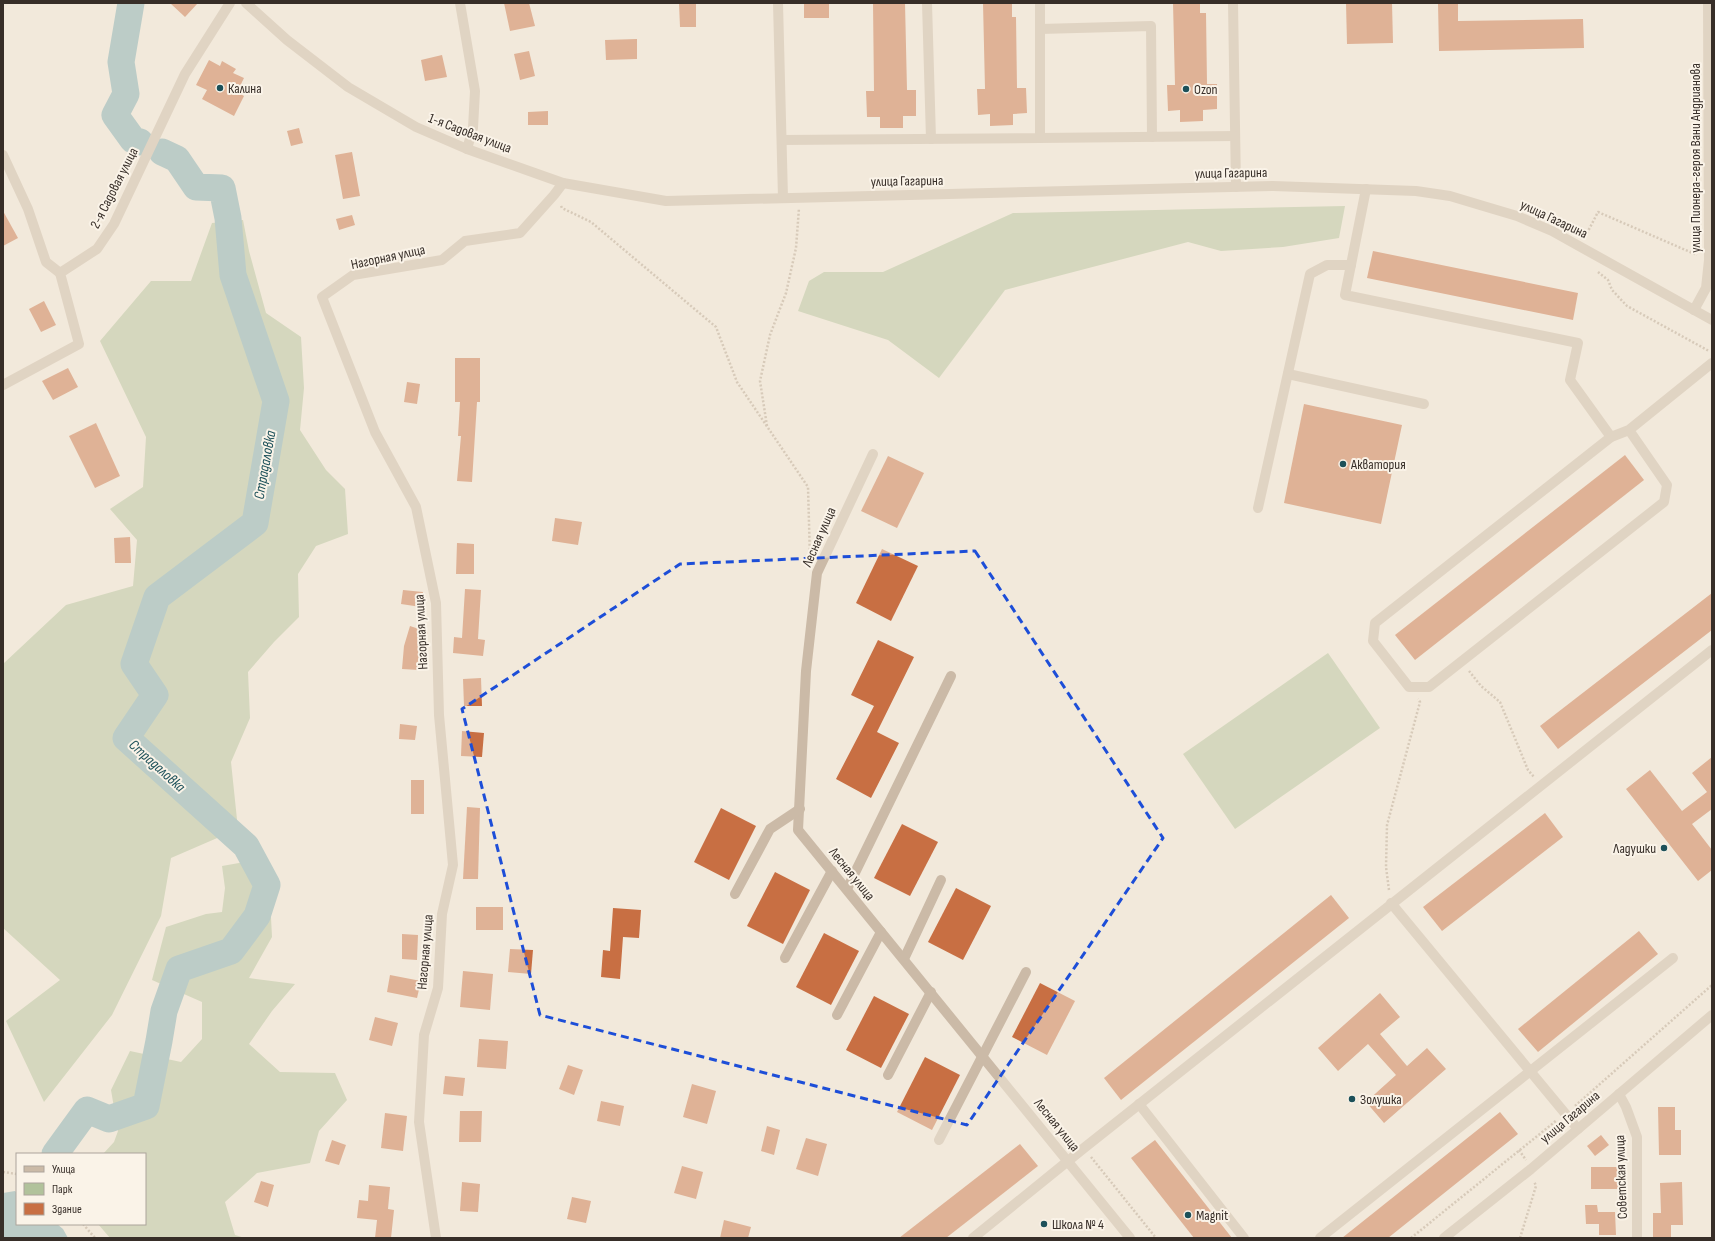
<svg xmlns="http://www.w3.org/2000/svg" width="1715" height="1241" font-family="'Sofia Sans Condensed',sans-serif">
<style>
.green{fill:#b1c29b}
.water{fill:#7aa9b0}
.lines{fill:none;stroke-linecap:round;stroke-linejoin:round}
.river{stroke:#7aa9b0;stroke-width:27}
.building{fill:#c86f43}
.path{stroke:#b6a491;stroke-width:2.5;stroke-dasharray:2 2;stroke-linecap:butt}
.minor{stroke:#cbbaa7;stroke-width:10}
.marked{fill:none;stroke:#1d4ed8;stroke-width:3;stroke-dasharray:8 5;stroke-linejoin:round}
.poi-dot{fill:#1c5059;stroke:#faf3e8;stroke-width:1.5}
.labels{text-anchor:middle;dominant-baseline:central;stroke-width:4;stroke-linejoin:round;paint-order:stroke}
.poi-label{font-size:14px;fill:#372e28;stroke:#faf3e8;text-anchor:start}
.street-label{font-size:14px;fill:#372e28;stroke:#faf3e8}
.water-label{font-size:15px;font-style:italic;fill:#1c5059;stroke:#faf3e8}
</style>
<rect width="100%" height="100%" fill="#f2e9db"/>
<g class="green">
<path d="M1345,206l-6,32 -56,9 -62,4 -33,-9 -183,48 -66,88 -51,-38 -90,-29 11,-30 15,-9h59l130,-59z"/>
<path d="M243,220l6,31 17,62 35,24 3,51 -4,42 26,40 19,19 3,45 -32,12 -18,28 1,43 -25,25 -26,30 2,46 -19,44 7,67 -67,29 -10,58 -49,99 -68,87 -38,-81 54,-41 -57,-52v-264l63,-59 67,-19 4,-46 -27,-31 33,-22 3,-50 -46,-96 51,-60h40l21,-58z"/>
<path d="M1328,653l52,75 -145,101 -52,-75z"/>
<path d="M268,858l4,79 -23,41 46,6 -23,27 -23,33 31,28 55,1 12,27 -28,31 -9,32 -53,10 -32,29 10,33 10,3h-135l-12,-14h47v-70h-42l11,-12 4,-11 -7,-41 19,-39 51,11 21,-23v-37l-50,-22 14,-53 40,-13 16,-2 3,-24 -3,-22z"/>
</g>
<path class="water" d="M15,1191l2,2v31h40l6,5 5,9h-65v-45z"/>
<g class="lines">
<g class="river">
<path d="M131,3l-10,59 5,32 -11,21 18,25 7,2"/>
<path d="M55,1154l32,-44 22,9 37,-13 13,-65 5,-30 15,-42 52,-18 26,-35 10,-31 -21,-39 -120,-108 29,-43 -21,-31 23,-67 98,-74 21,-122 -43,-126 -5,-57 -6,-30 -26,-1 -19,-28 -15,-7"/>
</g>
</g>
<g class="building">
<path d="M170,3h28l-13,14z"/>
<path d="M504,3h25l6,23 -25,5z"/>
<path d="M679,3h17v24h-16z"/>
<rect x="804" y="3" width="25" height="15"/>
<path d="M873,3h32l2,87h9v26h-13v12h-23v-11h-13l-1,-26h8z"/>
<path d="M983,3h29v14h4l1,71h9l1,25 -14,1v11l-23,1v-12l-12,1 -1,-26h8z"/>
<path d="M1173,3h27v10h6l1,71h10v25l-14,1v11l-23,1v-12l-12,1 -1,-26h8z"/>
<path d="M1346,3h46l1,40 -46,1z"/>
<path d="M1438,3h20v18l125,-2 1,29 -145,3z"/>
<path d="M637,39v20l-31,1 -1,-20z"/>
<path d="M529,51l6,25 -15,4 -6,-26z"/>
<path d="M442,55l5,22 -22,4 -4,-21z"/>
<path d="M209,60l11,6 2,-5 14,8 -3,4 11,5 -7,14 7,4 -10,20 -32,-17 5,-9 -11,-5z"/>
<path d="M548,111v14h-20v-13z"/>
<path d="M299,128l4,15 -12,3 -4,-15z"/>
<path d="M352,152l8,44 -17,3 -8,-44z"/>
<path d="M3,211l15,27 -15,8z"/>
<path d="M352,215l3,10 -16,5 -3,-11z"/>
<path d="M1373,251l205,42 -5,27 -206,-42z"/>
<path d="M44,301l12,24 -15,7 -12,-23z"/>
<path d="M455,358h25v44h-3l-5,80 -15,-1 4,-45h-3l2,-34h-5z"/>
<path d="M68,368l10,19 -25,13 -11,-19z"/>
<path d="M407,382l13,2 -3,20 -13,-2z"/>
<path d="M1304,404l98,21 -21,99 -97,-21z"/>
<path d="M96,423l24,53 -25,12 -26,-52z"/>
<path d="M1625,455l19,25 -229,180 -20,-25z"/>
<path d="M888,456l36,17 -27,55 -36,-17z"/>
<path d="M555,518l27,4 -4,23 -26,-4z"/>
<path d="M130,537l1,26h-16l-1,-25z"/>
<path d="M457,543l17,1v30h-18z"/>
<path d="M882,549l36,17 -27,55 -35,-18z"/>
<path d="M465,589l16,1 -3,49 7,1 -2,16 -30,-3 1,-16 8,1z"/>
<path d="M403,590l20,2 -2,15 -20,-3z"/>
<path d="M1712,593v37l-154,119 -18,-23z"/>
<path d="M410,626l18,6 -8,24 -1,14 -17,-1 2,-23z"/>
<path d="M878,640l36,17 -37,75 22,11 -28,55 -35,-19 38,-73 -23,-11z"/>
<path d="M481,678l1,28h-18l-1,-27z"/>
<path d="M400,724l17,2 -2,14 -16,-1z"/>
<path d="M462,731l22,2 -2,24 -21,-1z"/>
<path d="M1712,757v52l-20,15 20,26v20l-14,11 -72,-92 24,-19 32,41 25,-19 -15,-19z"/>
<rect x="411" y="780" width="13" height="34"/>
<path d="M467,807l13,1 -2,71h-15z"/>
<path d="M721,808l35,18 -27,54 -35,-18z"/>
<path d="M1545,813l18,24 -121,94 -19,-24z"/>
<path d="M902,824l36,18 -28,54 -36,-18z"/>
<path d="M775,872l35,18 -27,54 -36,-18z"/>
<path d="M956,888l35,18 -28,54 -35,-18z"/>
<path d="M1331,895l18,23 -228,182 -17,-22z"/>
<rect x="476" y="907" width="27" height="23"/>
<path d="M613,908l28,2 -2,28 -16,-1 -3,42 -19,-2 2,-27 7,1z"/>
<path d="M1639,931l19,23 -120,98 -20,-23z"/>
<path d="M824,933l35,18 -28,54 -35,-18z"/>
<path d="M402,934l16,1 -1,25 -15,-1z"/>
<path d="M510,949l23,1 -2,24 -23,-2z"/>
<path d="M463,971l30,3 -3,36 -30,-3z"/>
<path d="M390,975l31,6 -4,17 -30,-6z"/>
<path d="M1040,983l35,18 -28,54 -35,-18z"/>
<path d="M1380,993l20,24 -20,17 27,32 20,-18 19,21 -62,54 -18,-21 30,-27 -28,-31 -30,27 -20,-23z"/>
<path d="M874,996l35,18 -28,54 -35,-18z"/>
<path d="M375,1017l23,6 -6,23 -23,-6z"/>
<path d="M479,1039l29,2 -2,28 -29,-2z"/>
<path d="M925,1057l35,18 -28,55 -35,-18z"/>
<path d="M568,1065l15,5 -9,25 -15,-6z"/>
<path d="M445,1076l20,2 -2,18 -20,-2z"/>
<path d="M692,1084l24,7 -9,33 -24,-7z"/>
<path d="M601,1101l23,5 -4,20 -23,-5z"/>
<path d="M1658,1107h17v23h6v25h-22z"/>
<path d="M460,1111h22l-1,31h-22z"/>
<path d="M1500,1112l18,22 -130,104h-46z"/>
<path d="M385,1113l22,3 -4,35 -22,-3z"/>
<path d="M767,1126l13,4 -6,25 -13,-4z"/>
<path d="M1601,1135l8,10 -14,11 -8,-10z"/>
<path d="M806,1138l21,6 -9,32 -22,-7z"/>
<path d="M332,1140l14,5 -7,20 -14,-4z"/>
<path d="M1155,1140l77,98h-38l-63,-80z"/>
<path d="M1020,1144l18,22 -92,72h-47z"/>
<path d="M682,1166l21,6 -7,27 -22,-6z"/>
<rect x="1591" y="1167" width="30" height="22"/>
<path d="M261,1181l13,4 -6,22 -14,-5z"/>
<path d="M462,1182l18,2 -2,28 -18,-1z"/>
<path d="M1682,1182l1,43h-12v13h-18v-25h8l-1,-30z"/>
<path d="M369,1185l21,2 -2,22 6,1 -3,28h-16l2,-18 -20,-2 2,-18 9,1z"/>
<path d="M572,1197l19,4 -5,22 -19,-4z"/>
<path d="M1585,1205h12l1,7h17l1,23h-17v-11h-13z"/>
<path d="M724,1220l27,7 -3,11h-28z"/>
</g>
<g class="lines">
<g class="path">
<path d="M561,206l1,2 29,14 125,105 21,55 71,105 2,71"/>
<path d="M1585,237l13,-25 99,43"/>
<path d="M1598,272l10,8 4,10 15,16 82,45"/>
<path d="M767,426l-7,-45 10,-46 16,-42 10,-45 3,-40"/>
<path d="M1469,671l12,15 19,16 28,68 6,7"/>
<path d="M1389,890l-3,-23 1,-42 33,-123 -2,-3"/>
<path d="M1575,1106l137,-121"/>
<path d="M1519,1150l7,10"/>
<path d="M1091,1157l65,81"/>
<path d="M3,1172l14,2"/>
<path d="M83,1224l12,14"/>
<path d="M1411,1238l146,-118"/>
<path d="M1520,1238l16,-52 -2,-5"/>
</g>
<g class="minor">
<path d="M246,3l41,37 61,47 68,40 51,22 96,34 103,18 607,-15 143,5 34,5 30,9 37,11 35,15 160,89"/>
<path d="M460,3l15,88 -2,37 -6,21"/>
<path d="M778,3l5,195"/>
<path d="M927,3l4,136"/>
<path d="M1233,3l3,184"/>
<path d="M1040,29l111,-3 1,111"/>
<path d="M1040,138l195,-2"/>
<path d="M782,140l258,-2v-135"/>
<path d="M3,155l25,54 18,53 14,11"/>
<path d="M1366,189l-21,106 233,48 -8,37 41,57"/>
<path d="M1694,310l12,-22 3,-28 -1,-257"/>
<path d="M1288,374l136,30"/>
<path d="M3,385l76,-41 -19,-71 37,-24 17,-25 71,-150 45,-71"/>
<path d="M1629,430l38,55 -3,17 -235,185h-20l-36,-46 2,-18 236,-186 18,-7 83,-67"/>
<path d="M873,454l-56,119 -11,98 -8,159 332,408"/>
<path d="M1258,508l52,-234 17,-9h24"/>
<path d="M847,889l104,-213"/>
<path d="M735,894l35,-65 30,-20"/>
<path d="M1391,903l187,226"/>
<path d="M785,958l47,-87"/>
<path d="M904,959l37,-79"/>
<path d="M837,1015l44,-83"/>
<path d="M888,1075l43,-83"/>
<path d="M1619,1094l7,13 11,30v101"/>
<path d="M1139,1104l105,134"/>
<path d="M939,1140l87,-168"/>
<path d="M436,1238l-17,-116 5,-87 14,-47 4,-74 11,-49 -14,-150 -3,-112 -20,-96 -41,-75 -53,-135 31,-22 89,-15 23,-19 55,-8 34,-38 9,-12"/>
<path d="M973,1238l111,-90 628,-498"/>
<path d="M1320,1238l353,-280"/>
<path d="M1444,1238l87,-69 181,-154"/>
</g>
</g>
<path d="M0 0H1715V1241H0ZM975,551l188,287 -196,287 -427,-110 -78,-306 218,-145z" fill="#f2e9db" fill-opacity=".55" fill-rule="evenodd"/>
<path class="marked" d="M975,551l188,287 -196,287 -427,-110 -78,-306 218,-145z"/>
<g class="poi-dot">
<circle cx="220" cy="88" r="4"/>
<circle cx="1186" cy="89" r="4"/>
<circle cx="1343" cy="464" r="4"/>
<circle cx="1664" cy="848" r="4"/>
<circle cx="1352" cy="1099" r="4"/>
<circle cx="1188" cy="1215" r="4"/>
<circle cx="1044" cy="1224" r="4"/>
</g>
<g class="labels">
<g class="poi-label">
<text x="228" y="88">Калина</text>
<text x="1194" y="89">Ozon</text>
<text x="1351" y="464">Акватория</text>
<text x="1656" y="848" text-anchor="end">Ладушки</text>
<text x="1360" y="1099">Золушка</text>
<text x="1196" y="1215">Magnit</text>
<text x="1052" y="1224">Школа № 4</text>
</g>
<g class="street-label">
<text transform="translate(470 133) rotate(21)">1-я Садовая улица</text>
<text transform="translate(1695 158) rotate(-90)">улица Пионера-героя Вани Андрианова</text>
<text transform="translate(1231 173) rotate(-1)">улица Гагарина</text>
<text transform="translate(907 181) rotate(-1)">улица Гагарина</text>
<text transform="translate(114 188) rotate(-63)">2-я Садовая улица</text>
<text transform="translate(1554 219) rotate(25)">улица Гагарина</text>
<text transform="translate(388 257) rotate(-12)">Нагорная улица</text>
<text transform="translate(819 537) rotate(-66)">Лесная улица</text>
<text transform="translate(421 632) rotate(-93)">Нагорная улица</text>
<text transform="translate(852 874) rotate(51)">Лесная улица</text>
<text transform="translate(425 952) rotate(-85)">Нагорная улица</text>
<text transform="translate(1570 1117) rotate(-40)">улица Гагарина</text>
<text transform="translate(1057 1125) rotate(51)">Лесная улица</text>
<text transform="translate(1621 1177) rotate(-92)">Советская улица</text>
</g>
<g class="water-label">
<text transform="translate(265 465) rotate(-80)">Страдаловка</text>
<text transform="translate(157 766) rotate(42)">Страдаловка</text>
</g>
</g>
<rect width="1715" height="1241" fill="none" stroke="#372e28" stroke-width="8"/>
<rect x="16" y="1153" width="130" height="72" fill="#faf3e8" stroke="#aca49b"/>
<rect x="24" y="1166" width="20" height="6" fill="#cbbaa7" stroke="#aca49b"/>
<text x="52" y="1173" font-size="12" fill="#372e28">Улица</text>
<rect x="24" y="1183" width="20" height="12" fill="#b1c29b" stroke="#aca49b"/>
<text x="52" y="1193" font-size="12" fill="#372e28">Парк</text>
<rect x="24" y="1203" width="20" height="12" fill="#c86f43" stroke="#aca49b"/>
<text x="52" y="1213" font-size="12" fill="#372e28">Здание</text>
</svg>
